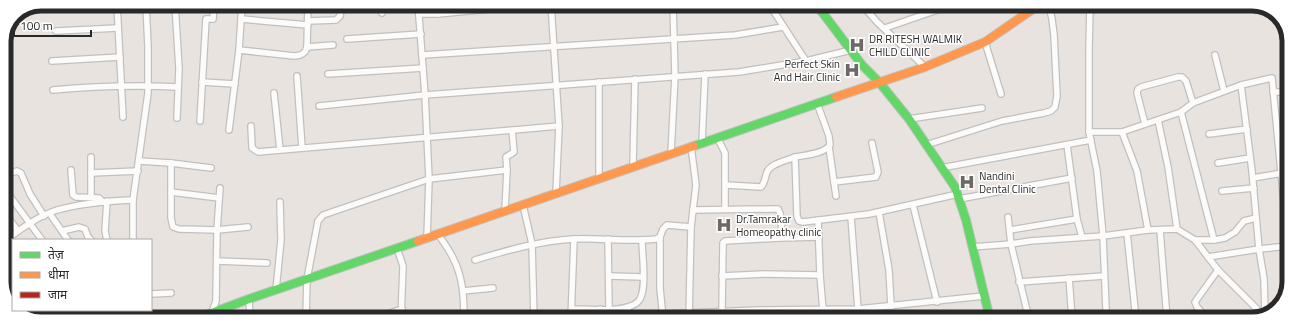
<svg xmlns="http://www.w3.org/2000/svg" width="1293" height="323" font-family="'Titillium Web','Noto Sans Devanagari',sans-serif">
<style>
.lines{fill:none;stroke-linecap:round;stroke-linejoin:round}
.street-casing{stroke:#c1c0c0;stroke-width:8}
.fast-casing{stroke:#c1c0c0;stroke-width:10}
.slow-casing{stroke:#c1c0c0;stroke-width:10}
.jam-casing{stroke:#c1c0c0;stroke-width:10}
.street{stroke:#fcfbfa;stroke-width:5.5}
.fast{stroke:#63d668;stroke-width:8}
.slow{stroke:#ff974d;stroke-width:8}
.jam{stroke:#b3261e;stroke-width:8}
.labels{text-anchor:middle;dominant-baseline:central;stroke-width:3;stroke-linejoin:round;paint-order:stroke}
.poi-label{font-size:11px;fill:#292929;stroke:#fff;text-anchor:start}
.rim{fill:none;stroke:#292929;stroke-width:5}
</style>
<rect width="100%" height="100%" fill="#e8e3de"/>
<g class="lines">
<defs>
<g id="street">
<path d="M57,4h10"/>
<path d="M117,4l6,113"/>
<path d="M175,4l4,64 -2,50"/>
<path d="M418,4l7,91 4,84 -2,59"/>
<path d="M551,4l8,122 -3,67"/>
<path d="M769,4l37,57"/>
<path d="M862,5l15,17 48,45"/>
<path d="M1090,5l-1,44v83l8,39 6,65 3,73"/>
<path d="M382,13v-9"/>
<path d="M419,14h19l104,-10"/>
<path d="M438,14v-10"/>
<path d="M241,19l67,6"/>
<path d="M308,21l28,-1 4,-4 2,-12"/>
<path d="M885,28l64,-22"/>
<path d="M56,31l62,-3"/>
<path d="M347,39l74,-5"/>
<path d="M985,42l16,52"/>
<path d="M307,47l26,-2"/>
<path d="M239,50l55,6c7,0 11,-2 13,-9l1,-43"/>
<path d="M422,55l313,-20 48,-8"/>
<path d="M1215,55l9,36"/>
<path d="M52,61l68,-4"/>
<path d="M328,74l95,-6"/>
<path d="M297,76l5,72"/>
<path d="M202,82l33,2"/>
<path d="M599,82v96"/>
<path d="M1241,85l11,86 7,78 5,30 1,35"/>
<path d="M53,90c42,-4 83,-5 125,-3"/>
<path d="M1273,92h16"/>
<path d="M274,93l6,57"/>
<path d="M817,103l12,33 1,9c-6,9 -25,10 -35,12l2,59 2,5 4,1 66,-8 89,-20"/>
<path d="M319,106l106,-11 314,-23 67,-11 45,-11"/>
<path d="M1181,112l33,128"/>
<path d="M909,119l73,-11"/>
<path d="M1158,120l10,47 9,62"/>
<path d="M200,121l6,-102h7l1,-15"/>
<path d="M1145,124l-8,-31 1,-4 3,-2 37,-10h4l4,4 7,22"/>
<path d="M251,126l1,22 6,4 301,-26"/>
<path d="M229,130l10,-80 3,-46"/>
<path d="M1089,132h33l59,-20 12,-9 48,-18 31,-7 16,167"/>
<path d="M1122,132l15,39 11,59"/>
<path d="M1209,134l38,-5"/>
<path d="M717,137l8,16v56"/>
<path d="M702,143l3,-69"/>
<path d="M926,145l76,-24 42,-8 7,-2 4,-4 2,-11 -3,-61 -2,-16 -3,-14"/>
<path d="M1067,145l10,74 5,18"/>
<path d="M829,147l7,49"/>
<path d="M671,153l4,-77 -2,-72"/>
<path d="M139,161l32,2 40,5"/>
<path d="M171,163v55l2,9 6,2 38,1 31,-3"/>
<path d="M1218,163l32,-5"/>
<path d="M633,166l2,-87"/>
<path d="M941,168l150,-28"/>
<path d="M71,170l2,25 3,2 23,1 4,4"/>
<path d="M91,173l47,-2"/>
<path d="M4,175l13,-4 4,2 9,21 14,22"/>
<path d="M1253,178l35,-6"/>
<path d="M834,182l42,-5 2,-5 -6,-29"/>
<path d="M726,185l35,2c4,-4 4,-10 6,-15 4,-9 19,-11 28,-15"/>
<path d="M4,188l38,52"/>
<path d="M1222,191l32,-3"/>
<path d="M171,192l48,6"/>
<path d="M91,197v-40"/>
<path d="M959,199l113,-21"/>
<path d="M107,201l-2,30 2,9"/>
<path d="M523,205l9,39 2,75"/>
<path d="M913,205l24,97"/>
<path d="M693,210l80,-1h5c4,6 5,23 1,29l-54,3 -2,2 -1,68"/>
<path d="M505,211l2,-41 -1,-13 8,-5 -2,-22"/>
<path d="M4,212l14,19"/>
<path d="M879,212l10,58 2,36"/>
<path d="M50,214l18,26"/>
<path d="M851,217l7,92"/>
<path d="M1008,217l3,27 16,67"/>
<path d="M818,220l2,55 3,35"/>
<path d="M1010,230l67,-11"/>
<path d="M1160,230l7,89"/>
<path d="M62,231l17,-4 6,2 3,8 3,3"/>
<path d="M1127,233l9,86"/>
<path d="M438,234c5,8 11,15 15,24 10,19 11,40 11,61"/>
<path d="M660,237v51l3,31"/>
<path d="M779,238l40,-1"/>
<path d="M608,239l1,70"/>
<path d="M133,240v-40l15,-107v-46l-2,-43"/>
<path d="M1195,240h19l11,-2 10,-6 9,-11 12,-3"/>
<path d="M4,241c17,-12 34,-25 53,-31 25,-7 51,-9 76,-10"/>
<path d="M972,247l39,-3 19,-3 73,-5 45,-6 29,-1 18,11 23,30 45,45"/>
<path d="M397,248l6,18 -2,52"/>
<path d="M1208,257l51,-8 29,-3"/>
<path d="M475,260c33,-10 65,-19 98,-21 28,-1 56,3 83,0l4,-2 3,-8 4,-4 24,2"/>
<path d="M217,261l50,2"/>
<path d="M609,276l34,1"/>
<path d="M722,276l42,-2 56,1"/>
<path d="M1069,278l3,40"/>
<path d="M1019,282l85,-6"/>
<path d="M276,290l5,-50 -1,-38"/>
<path d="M463,291l30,-3"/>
<path d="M151,294l20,-1"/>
<path d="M249,299l1,19"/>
<path d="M572,309c16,0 60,5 68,-10 7,-12 2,-45 2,-59"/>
<path d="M600,309v10"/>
<path d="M785,310v9"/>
<path d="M26,314l12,-4"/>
<path d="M663,314l96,-4 99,-1 126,-13"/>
<path d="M44,318l13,-8"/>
<path d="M131,318v-8"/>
<path d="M212,318v-6l4,-11 1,-71 3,-42"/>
<path d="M306,318l1,-39 11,-58 5,-6 106,-36 78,-9"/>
<path d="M375,318l27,-9"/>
<path d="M571,319l3,-80"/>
<path d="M628,319v-11"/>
<path d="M689,319l2,-92 5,-42 -5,-39"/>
<path d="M1208,319l-11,-12 -2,-5 23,-32"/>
</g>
<g id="fast">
<path d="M816,4l46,61 17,17 30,37 46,68 11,33 24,99"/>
<path d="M694,146l142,-49"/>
<path d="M4,259l9,13"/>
<path d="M198,318l51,-19 169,-58"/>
</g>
<g id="slow">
<path d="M836,97l89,-30 60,-25 54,-37"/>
<path d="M418,241l276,-95"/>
</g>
<path id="jam" d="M38,310l6,8"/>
</defs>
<use href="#street" class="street-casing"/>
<use href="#fast" class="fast-casing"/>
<use href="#slow" class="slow-casing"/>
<use href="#jam" class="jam-casing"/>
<use href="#street" class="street"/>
<use href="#fast" class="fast"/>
<use href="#slow" class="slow"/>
<use href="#jam" class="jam"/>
</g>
<defs>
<symbol id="hospital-bare" viewBox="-9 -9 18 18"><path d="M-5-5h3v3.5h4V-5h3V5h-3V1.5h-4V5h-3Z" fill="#6c6a68" stroke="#fff" stroke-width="2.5" paint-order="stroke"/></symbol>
</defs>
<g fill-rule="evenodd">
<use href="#hospital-bare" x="846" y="34" width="22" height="22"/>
<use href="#hospital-bare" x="841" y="59" width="22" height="22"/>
<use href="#hospital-bare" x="956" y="171" width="22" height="22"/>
<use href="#hospital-bare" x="713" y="214" width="22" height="22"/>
</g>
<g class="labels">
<g class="poi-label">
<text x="869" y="39">DR RITESH WALMIK<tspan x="869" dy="13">CHILD CLINIC</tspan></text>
<text x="840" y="64" text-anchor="end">Perfect Skin<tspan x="840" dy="13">And Hair Clinic</tspan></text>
<text x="979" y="176">Nandini<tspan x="979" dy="13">Dental Clinic</tspan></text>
<text x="736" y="219">Dr.Tamrakar<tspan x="736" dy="13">Homeopathy clinic</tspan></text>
</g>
</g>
<path d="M0 0H1293V323H0ZM41 11H1252A30 30 0 0 1 1282 41V282A30 30 0 0 1 1252 312H41A30 30 0 0 1 11 282V41A30 30 0 0 1 41 11Z" fill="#fff" fill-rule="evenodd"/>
<path class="rim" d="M41 11H1252A30 30 0 0 1 1282 41V282A30 30 0 0 1 1252 312H41A30 30 0 0 1 11 282V41A30 30 0 0 1 41 11Z"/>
<rect x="12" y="239" width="140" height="72" fill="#ffffff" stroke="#a9a9a9"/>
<rect x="20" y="252" width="20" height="6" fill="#63d668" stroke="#a9a9a9"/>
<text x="48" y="259" font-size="12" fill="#292929">तेज़</text>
<rect x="20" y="272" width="20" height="6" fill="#ff974d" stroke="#a9a9a9"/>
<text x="48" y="279" font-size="12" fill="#292929">धीमा</text>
<rect x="20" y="292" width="20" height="6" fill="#b3261e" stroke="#a9a9a9"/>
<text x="48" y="299" font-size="12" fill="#292929">जाम</text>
<path d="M14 30v6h77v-6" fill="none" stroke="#292929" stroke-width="2"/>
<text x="20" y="30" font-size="12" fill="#292929" stroke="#ffffff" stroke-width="3" paint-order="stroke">100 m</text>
</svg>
